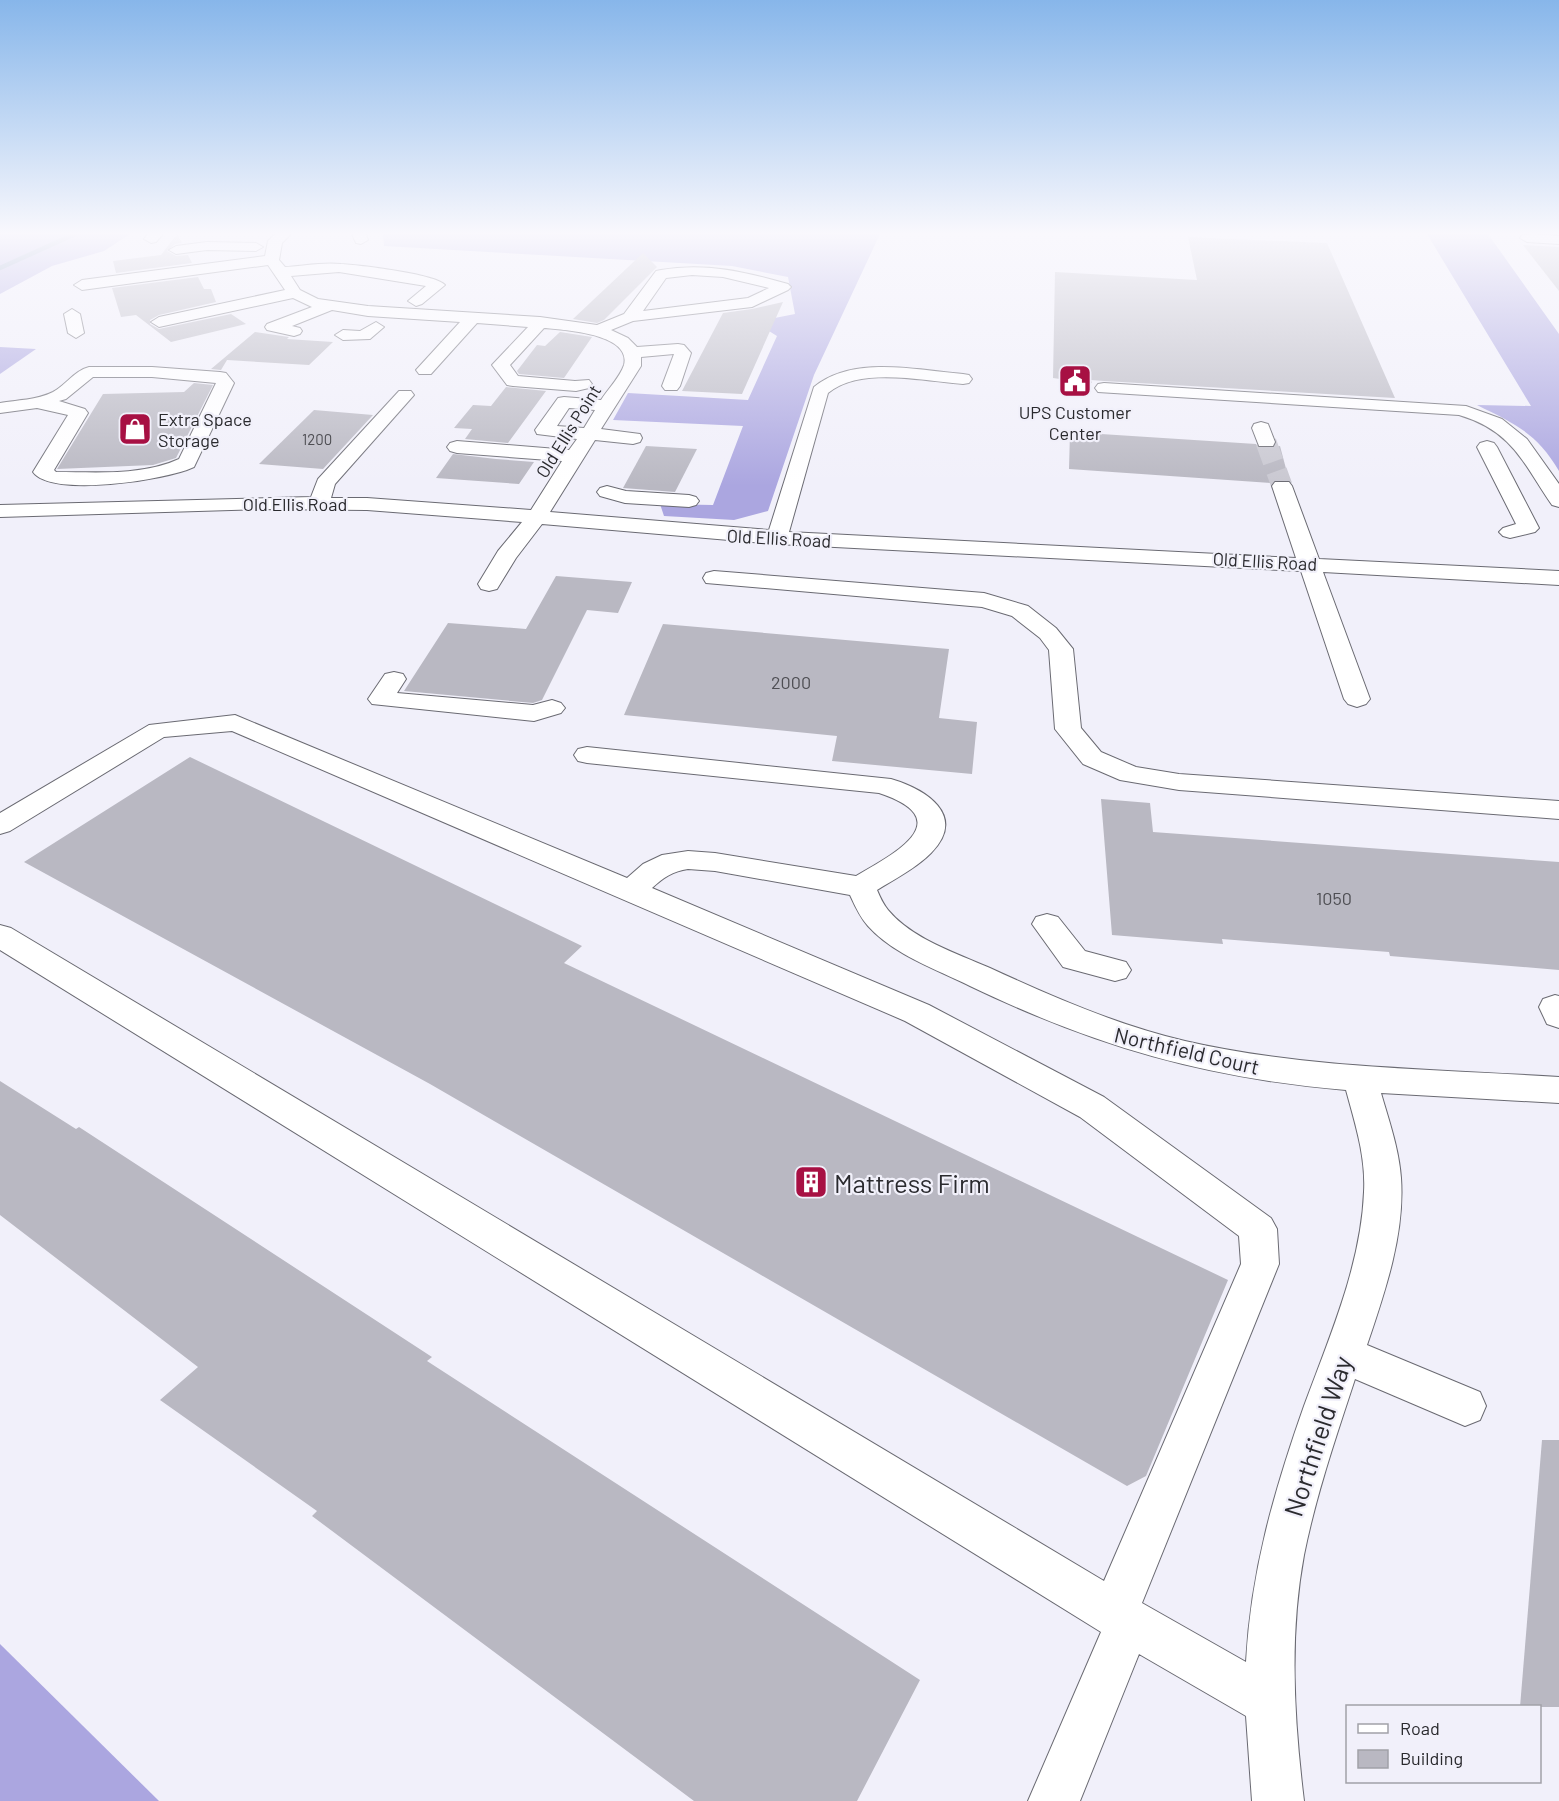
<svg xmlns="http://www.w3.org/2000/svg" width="1559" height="1801" font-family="Barlow,sans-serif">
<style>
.forest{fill:#aba6e0}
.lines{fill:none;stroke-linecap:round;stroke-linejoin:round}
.stream{stroke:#768eb4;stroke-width:4.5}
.building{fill:#b9b8c2}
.minor-tunnel{stroke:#c9c8d1;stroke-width:21;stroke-dasharray:21 10;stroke-linecap:butt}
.minor-casing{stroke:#6a6a72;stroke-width:2}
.minor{fill:#fff;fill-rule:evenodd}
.labels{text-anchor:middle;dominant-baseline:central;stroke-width:4.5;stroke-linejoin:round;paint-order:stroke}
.far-number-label{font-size:15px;fill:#4e4e53}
.far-poi-label{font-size:18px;fill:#2a2a2e;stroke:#f1f0fa}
.far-street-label{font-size:18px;fill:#2a2a2e;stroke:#f1f0fa}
.number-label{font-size:18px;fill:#4e4e53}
.street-label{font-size:21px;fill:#2a2a2e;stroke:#f1f0fa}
.near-poi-label{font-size:26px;fill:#2a2a2e;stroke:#f1f0fa;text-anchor:start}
.near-street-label{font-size:26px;fill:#2a2a2e;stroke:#f1f0fa}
</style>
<rect width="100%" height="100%" fill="#f1f0fa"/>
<g class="forest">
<path d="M0,234h130l-26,17 -52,15 -52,28z"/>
<path d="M383,234h497l-66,141 -46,136 -34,9 -70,-4 -4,-12 53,1 30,-79 -130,-6 15,-27 120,7 29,-64 -23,-14 41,-8 -7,-37 -56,-11 -348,-20z"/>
<path d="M1427,234h61l71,100v137c-22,-38 -44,-47 -82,-66l54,1z"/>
<path d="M0,347l36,2 -36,25z"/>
<path d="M0,1644l159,157h-159z"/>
</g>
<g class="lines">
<path class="stream" d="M0,268l75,-34"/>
</g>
<g class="building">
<path d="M177,234l5,9 -7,1 -8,7 9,5 12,-1 4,8 -76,10 -3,-12 48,-6z"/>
<path d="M1188,237l139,6 68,155 -291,-17 -13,-1 1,3 -32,-1v-3l-7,-1 2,-106 142,8z"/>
<path d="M1523,245l36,2v44z"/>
<path d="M643,253l14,14 -53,53 -7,3 -24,-4z"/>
<path d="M198,277l6,12h7l5,13 -57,13 -9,5v4l9,5 72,-15 15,10 -75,18 -35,-27 -15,2 -9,-29z"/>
<path d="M783,302l-41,92 -60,-3 41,-78 29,-4z"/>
<path d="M255,332l34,5 -2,2 46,3 -24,23 -82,-5 -6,10 -10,-1z"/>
<path d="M560,332l32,5 -28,41 -45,-4 -2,-3 20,-26 8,1z"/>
<path d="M194,383l19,2 -37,73 -23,7 -96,4 46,-75 81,-2z"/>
<path d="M506,387l40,4 -38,52 -43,-4 7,-10 -18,-1 19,-23 18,1z"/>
<path d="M314,410l59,5 -50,54 -64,-5z"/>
<path d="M1070,432l186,12 3,4 21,-2 9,34h-14l-4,3 -202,-14z"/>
<path d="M646,446l51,3 -22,43 -52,-4z"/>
<path d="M453,454l43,5 38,3 -15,22 -83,-6z"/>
<path d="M556,576l76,6 -14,31 -31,-3 -45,90 -9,3 -129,-12 44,-68 78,6z"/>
<path d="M663,624l286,25 -10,69 38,4 -5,52 -140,-13 5,-25 -213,-21z"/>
<path d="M190,757l392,189 -18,17 664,317 -82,196 -19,10 -697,-402 -406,-222z"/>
<path d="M1101,799l49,4 3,29 406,30v108l-169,-14 -1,-4 -167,-13 1,5 -111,-9z"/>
<path d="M0,1081l76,48 3,-2 353,230 -5,4 493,319 -63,121h-163l-382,-285 5,-5 -157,-111 38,-33 -198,-152z"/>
<path d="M1542,1440h17v267h-39z"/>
</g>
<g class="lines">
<path class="minor-tunnel" d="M1266,442l16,44"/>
<defs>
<g id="minor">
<path d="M148,234h15l-7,8 -5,1 -7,-4z"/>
<path d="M275,234h16l-9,9 -3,17 6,7c18,-1 37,-5 56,-3 17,1 95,10 104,21l-23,19 -6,2 -8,-5 18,-15 -87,-14 -48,4 9,14 18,9 50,7 172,11 57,8 27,-11 32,-43 5,-1c44,-8 85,2 127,14l3,3 -3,3 -36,17 -119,14 -22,9 17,8 9,9 41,-3 6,1 7,8 -11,33 -3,4h-12l-3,-4 12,-32 -33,3v9l-40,63 39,5 2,4 -2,4 -7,2 -38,-4 -45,72 219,18 45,-143c39,-32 102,-17 149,-13l6,1 3,4 -3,4 -6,1c-39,-3 -103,-18 -135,9l-39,139 507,26 -24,-72 3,-4h14l3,4 27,73 240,12v14l-236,-13 47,127 -4,5 -9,3 -9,-3 -4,-5 -43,-128 -524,-27 -235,-20 -26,34 -19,31 -8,2 -8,-2 -3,-5 20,-33 24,-29 -155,-12 -105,-1 -262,8v-12l311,-8 7,-18 81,-88h12l3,4 -79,89 -4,14h36l164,12 31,-49 -105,-8 -7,-2 -3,-4 3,-4 7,-2 112,9 8,-11 -40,-5 -2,-4 23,-32 6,-1 37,3c7,-11 19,-23 23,-35 8,-32 -62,-35 -80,-37l-34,37 8,11 57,5 14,-1 3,4 -3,4 -13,3 -63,-5 -6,-1 -15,-20 36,-38 -51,-4 -46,51h-12l-3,-4 44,-48 -92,-6 -36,-6 -40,16 8,2 2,3 -2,3 -6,2 -27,-6 -2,-3 2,-3 45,-17 -19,-9 -134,29 -8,-5 8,-5 126,-27 -17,-25 -186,25 -8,-5 8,-5 183,-24 3,-15zM692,275l31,2 46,11 -21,10 -105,13 23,-33zM569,408l26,2 -11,18 -27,-2z"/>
<path d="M352,234h14l2,6 -7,4 -5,-1z"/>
<path d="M1533,234l26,2v8l-32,-2 -7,-4 2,-3z"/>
<path d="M207,242l49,1 7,4 -7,4 -49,-1 -31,4 -7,-4 7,-4z"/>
<path d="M72,309l8,5 4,19 -8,5 -8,-5 -4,-19z"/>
<path d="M376,322l8,5 -14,12 -27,1 -8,-5 8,-5 17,1z"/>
<path d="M89,367h63l68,5 6,1 8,10 -40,84c-27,13 -143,31 -161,5l35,-57 -31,-7 -37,5v-10c17,-3 37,-3 53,-11 13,-7 22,-22 36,-25zM93,377h59l64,6 -37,76c-37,17 -83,13 -123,13l-2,-2 34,-57 -3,-4 -26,-8 7,-2z"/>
<path d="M1104,383l362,23 36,13 25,20 32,45v23l-7,-2c-29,-42 -39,-74 -93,-90l-361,-23 -3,-4 3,-4z"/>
<path d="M1261,422l7,2 7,18 -2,4h-14l-7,-18 2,-4z"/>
<path d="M1487,441l7,2 3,4 42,81 -4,4 -25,6 -7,-2 -4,-4 4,-4 13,-4 -39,-77 3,-4z"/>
<path d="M607,486l19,5 63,4 7,2 3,4 -3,4 -7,2 -64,-4 -25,-7 -3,-4 3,-4z"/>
<path d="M714,571l270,22 44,13 28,22 17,21 8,79 20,24 35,15 43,7 380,27v18l-380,-29 -59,-10 -37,-16 -28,-35 -6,-79 -9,-12 -28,-22 -30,-9 -276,-24 -3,-5 3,-5z"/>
<path d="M394,672l9,2 3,5 -9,14 136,12 19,-5 9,3 4,5 -4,5 -27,8 -162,-17 -4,-5 17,-25z"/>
<path d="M235,715l392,163 16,-14 19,-9 26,-4 27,2 141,23c38,-22 104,-56 23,-83l-292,-30 -9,-2 -4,-6 4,-6 9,-2 304,32c34,10 77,36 40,74 -15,15 -36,26 -54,37 3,7 6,14 11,20 24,29 68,43 102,58 63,29 127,57 195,73 122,28 249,28 374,36v26l-178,-10c8,28 18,56 20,85 4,56 -16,114 -34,167l113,47 6,14 -6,14 -15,6 -110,-47c-19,58 -39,116 -51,176 -15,81 -10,164 0,246h-52l-6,-85 -107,-62 -59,147h-52l73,-169 -1101,-682v-25l11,3 1093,653 137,-317 -2,-28 -159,-119 -175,-96 -673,-290 -68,6 -154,94 -10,3v-21l149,-88zM688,869l27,2 135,24c5,11 10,22 18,31 26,29 68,43 102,60 127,61 236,92 376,104 9,33 20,67 18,102 -3,74 -35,146 -60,214 -30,85 -53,165 -58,256l-104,-59 137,-339 -2,-35 -6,-11 -167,-121 -175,-92 -277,-117c11,-10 21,-17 36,-19z"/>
<path d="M1047,914l11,3 27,34 41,11 5,8 -5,8 -11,3 -52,-14 -31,-43 4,-7z"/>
<path d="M1555,995l4,1v32l-12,-4 -8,-17 4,-8z"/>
</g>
</defs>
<use href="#minor" class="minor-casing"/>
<use href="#minor" class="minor"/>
</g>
<linearGradient id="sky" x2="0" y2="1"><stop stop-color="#87b6ea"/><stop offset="0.48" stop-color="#f9f8fd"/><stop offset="1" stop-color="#f9f8fd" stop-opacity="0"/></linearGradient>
<rect width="1559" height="486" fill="url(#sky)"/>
<defs>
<symbol id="civic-square" viewBox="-11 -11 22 22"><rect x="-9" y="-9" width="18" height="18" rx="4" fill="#a71043" stroke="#f1f0fa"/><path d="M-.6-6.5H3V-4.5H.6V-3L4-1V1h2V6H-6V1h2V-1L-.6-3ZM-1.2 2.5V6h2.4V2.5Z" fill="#fff"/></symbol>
<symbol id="shop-square" viewBox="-11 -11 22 22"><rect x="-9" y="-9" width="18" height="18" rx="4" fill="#a71043" stroke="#f1f0fa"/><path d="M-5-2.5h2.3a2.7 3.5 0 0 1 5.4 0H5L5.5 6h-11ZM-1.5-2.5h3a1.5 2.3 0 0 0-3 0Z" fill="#fff"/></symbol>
<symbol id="building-square" viewBox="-11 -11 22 22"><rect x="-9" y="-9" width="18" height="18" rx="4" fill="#a71043" stroke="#f1f0fa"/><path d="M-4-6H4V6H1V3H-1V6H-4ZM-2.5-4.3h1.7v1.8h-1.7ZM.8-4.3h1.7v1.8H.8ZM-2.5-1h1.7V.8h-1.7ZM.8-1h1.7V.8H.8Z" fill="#fff"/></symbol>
</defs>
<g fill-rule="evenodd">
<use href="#civic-square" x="1056" y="362" width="38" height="38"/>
<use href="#shop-square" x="116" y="410" width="38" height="38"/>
<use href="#building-square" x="792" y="1163" width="38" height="38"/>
</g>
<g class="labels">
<g class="far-number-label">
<text x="317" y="439">1200</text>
</g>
<g class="far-poi-label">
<text x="1075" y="412">UPS Customer<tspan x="1075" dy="21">Center</tspan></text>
<text x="158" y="419" text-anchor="start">Extra Space<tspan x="158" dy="21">Storage</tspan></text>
</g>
<g class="far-street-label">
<text transform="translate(568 431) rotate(-58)">Old Ellis Point</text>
<text x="295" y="504">Old Ellis Road</text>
<text transform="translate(779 538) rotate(3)">Old Ellis Road</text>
<text transform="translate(1265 561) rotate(3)">Old Ellis Road</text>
</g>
<g class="number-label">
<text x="791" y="682">2000</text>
<text x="1334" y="898">1050</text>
</g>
<g class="street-label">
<text transform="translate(1187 1050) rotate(13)">Northfield Court</text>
</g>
<g class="near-poi-label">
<text x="834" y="1182">Mattress Firm</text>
</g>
<g class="near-street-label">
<text transform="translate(1317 1436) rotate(-72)">Northfield Way</text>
</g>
</g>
<rect x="1346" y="1705" width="195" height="78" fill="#f1f0fa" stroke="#a1a1a8" stroke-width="1.5"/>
<rect x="1358" y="1724" width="30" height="9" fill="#ffffff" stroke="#a1a1a8" stroke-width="1.5"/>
<text x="1400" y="1735" font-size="18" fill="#2a2a2e">Road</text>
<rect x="1358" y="1750" width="30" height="18" fill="#b9b8c2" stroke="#a1a1a8" stroke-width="1.5"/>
<text x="1400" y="1765" font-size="18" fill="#2a2a2e">Building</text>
</svg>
